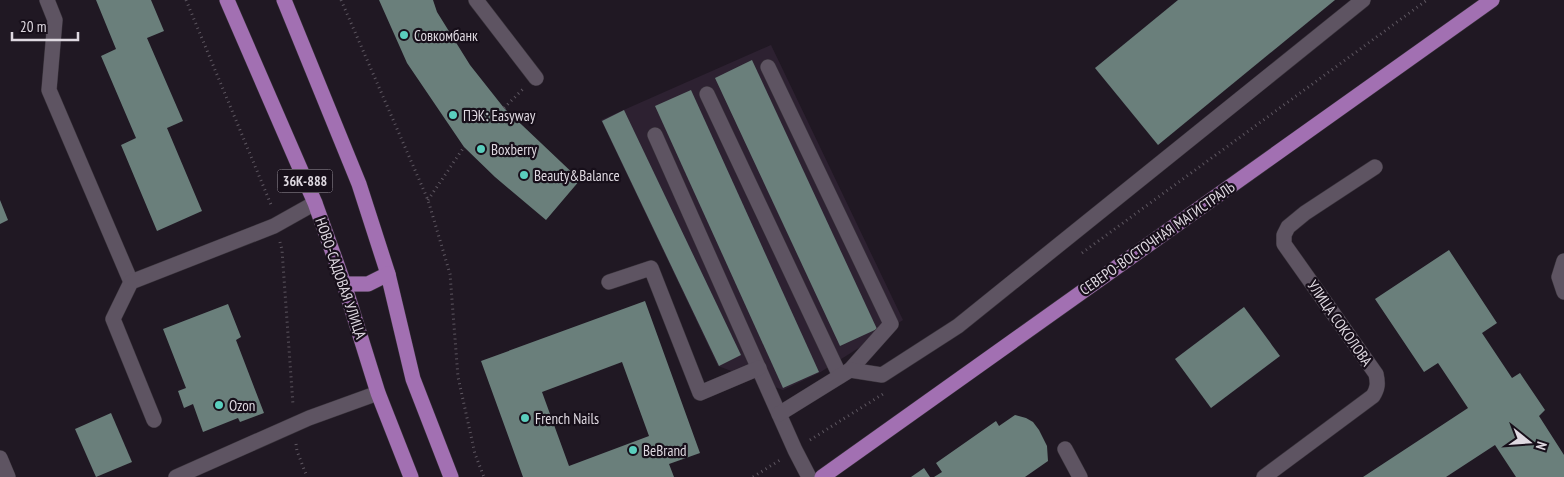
<svg xmlns="http://www.w3.org/2000/svg" width="1564" height="477" font-family="'PT Sans Narrow',sans-serif">
<style>
.built{fill:#2d2131}
.building{fill:#6a7f7b;fill-rule:evenodd}
.lines{fill:none;stroke-linecap:round;stroke-linejoin:round}
.minor-casing{stroke:#39333b;stroke-width:16}
.major-casing{stroke:#39333b;stroke-width:16}
.path{stroke:#5e5761;stroke-width:3;stroke-dasharray:1 4;stroke-linecap:butt}
.minor{stroke:#5e5462;stroke-width:15}
.major{stroke:#a270b2;stroke-width:15}
.poi-dot{fill:#5acebd;stroke:#170f1a;stroke-width:2}
.labels{text-anchor:middle;dominant-baseline:central;stroke-width:4.5;stroke-linejoin:round;paint-order:stroke}
.shield{fill:#170f1a;stroke:#a39ca5;stroke-width:1}
.shield-label{font-size:14px;font-weight:bold;fill:#dfd9e1}
.poi-label{font-size:15px;fill:#dfd9e1;stroke:#170f1a;text-anchor:start}
.street-label{font-size:15px;fill:#dfd9e1;stroke:#170f1a}
</style>
<rect width="100%" height="100%" fill="#201823"/>
<path class="built" d="M771,45l132,275 -84,53 -36,17 -65,-24 -117,-246z"/>
<g class="building">
<path d="M96,0h55l13,31 -17,7 36,83 -16,7 35,83 -45,20 -36,-86 15,-7 -35,-82 15,-7z"/>
<path d="M379,0h54l4,12 33,53 34,43 76,72 -34,40 -51,-43 -31,-30 -57,-84z"/>
<path d="M1178,0h157l-177,145 -63,-77z"/>
<path d="M752,60l125,269 -37,17 -125,-268z"/>
<path d="M691,90l128,282 -36,16 -128,-282z"/>
<path d="M624,110l117,245 -22,11 -117,-245z"/>
<path d="M0,200l8,20 -8,4z"/>
<path d="M1449,250l48,73 -15,10 30,45 8,-5 25,37 -6,6 25,39v22h-48l-21,-32 -49,32h-83l105,-69 -30,-45 -14,9 -49,-73z"/>
<path d="M645,301l55,152 -31,11 5,13h-151l-42,-116zM622,362l27,74 -80,30 -27,-74z"/>
<path d="M228,304l13,33 -5,3 28,73 -24,9 -2,-4 -35,14 -10,-28 -9,4 -6,-17 8,-3 -23,-59z"/>
<path d="M1244,307l36,49 -69,52 -36,-49z"/>
<path d="M111,413l21,49 -36,15 -21,-48z"/>
<path d="M1015,415l11,3 7,4 6,8 8,16 1,15 -23,16h-91l8,-5 -6,-9 60,-42 3,5z"/>
<path d="M924,468l6,9h-19z"/>
</g>
<g class="lines">
<defs>
<g id="minor">
<path d="M47,0l8,20 -6,70 82,192"/>
<path d="M476,0l60,78"/>
<path d="M768,67l123,257 -41,46"/>
<path d="M707,94l133,282"/>
<path d="M655,135l140,315 14,27"/>
<path d="M1564,261l-5,16 5,15"/>
<path d="M609,282l42,-14 49,125 59,-25"/>
<path d="M779,414l71,-44 32,5 76,-49 405,-326"/>
<path d="M154,420l-41,-101 18,-37 143,-56 41,-23"/>
<path d="M1065,449l15,28"/>
<path d="M0,458l8,19"/>
<path d="M176,477l133,-59 69,-25"/>
<path d="M1264,477l109,-81c5,-8 5,-13 3,-22l-92,-130v-9l4,-8 17,-14 70,-46"/>
</g>
<g id="major">
<path d="M227,0l88,203 29,81 34,109 33,84"/>
<path d="M284,0l75,184 29,90 25,105 38,98"/>
<path d="M344,284h24l20,-10"/>
<path d="M822,477l670,-477"/>
</g>
</defs>
<use href="#minor" class="minor-casing"/>
<use href="#major" class="major-casing"/>
<g class="path">
<path d="M186,0l86,207"/>
<path d="M341,0l87,200 22,74 8,103 17,77 9,23"/>
<path d="M504,108l19,-19"/>
<path d="M428,200l36,-53"/>
<path d="M280,242l2,8 11,155"/>
<path d="M1082,253l345,-253"/>
<path d="M810,440l73,-46"/>
<path d="M296,444l1,7 10,26"/>
<path d="M753,477l27,-17"/>
</g>
<use href="#minor" class="minor"/>
<use href="#major" class="major"/>
</g>
<g class="poi-dot">
<circle cx="404" cy="35" r="5"/>
<circle cx="453" cy="115" r="5"/>
<circle cx="481" cy="149" r="5"/>
<circle cx="524" cy="175" r="5"/>
<circle cx="219" cy="405" r="5"/>
<circle cx="525" cy="418" r="5"/>
<circle cx="633" cy="450" r="5"/>
</g>
<g class="labels">
<rect class="shield" x="277.5" y="169.5" width="55" height="23" rx="4"/>
<g class="shield-label">
<text x="305" y="181">36К-888</text>
</g>
<g class="poi-label">
<text x="414" y="35">Совкомбанк</text>
<text x="463" y="115">ПЭК: Easyway</text>
<text x="491" y="149">Boxberry</text>
<text x="534" y="175">Beauty&amp;Balance</text>
<text x="229" y="405">Ozon</text>
<text x="535" y="418">French Nails</text>
<text x="643" y="450">BeBrand</text>
</g>
<g class="street-label">
<text transform="translate(1157 238) rotate(-35)">СЕВЕРО-ВОСТОЧНАЯ МАГИСТРАЛЬ</text>
<text transform="translate(341 278) rotate(71)">НОВО-САДОВАЯ УЛИЦА</text>
<text transform="translate(1340 323) rotate(55)">УЛИЦА СОКОЛОВА</text>
</g>
</g>
<g transform="translate(1529 442) rotate(107)" stroke="#170f1a" stroke-width="4" paint-order="stroke">
<path d="M0-4L9 19L0 12L-9 19Z" fill="#dfd9e1"/>
<text y="-8" font-size="14" font-weight="bold" text-anchor="middle" fill="#dfd9e1">N</text>
</g>
<path d="M12 32v8h66v-8" fill="none" stroke="#dfd9e1" stroke-width="2.5"/>
<text x="20" y="32" font-size="15" fill="#dfd9e1" stroke="#170f1a" stroke-width="4" paint-order="stroke">20 m</text>
</svg>
